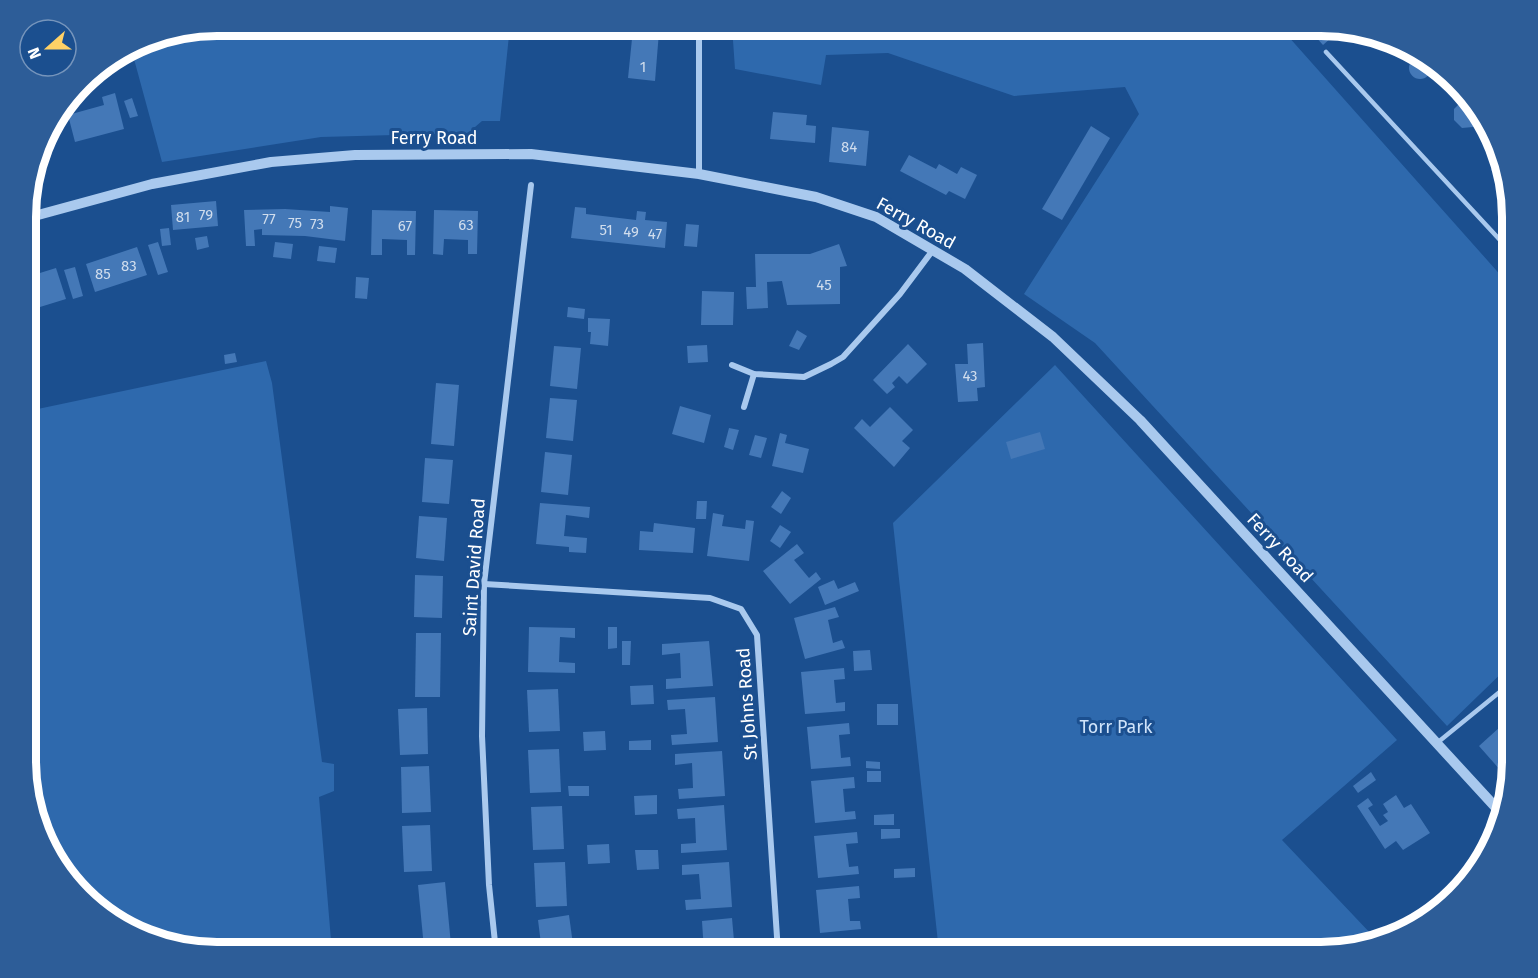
<svg xmlns="http://www.w3.org/2000/svg" width="1538" height="978" font-family="'Fira Sans',sans-serif">
<style>
.green{fill:#2e69ad}
.building{fill:#4478b7}
.lines{fill:none;stroke-linecap:round;stroke-linejoin:round}
.service{stroke:#a9c9ee;stroke-width:4.5}
.minor{stroke:#a9c9ee;stroke-width:6}
.tertiary{stroke:#a9c9ee;stroke-width:10}
.labels{text-anchor:middle;dominant-baseline:central;stroke-width:6;stroke-linejoin:round;paint-order:stroke}
.number-label{font-size:15px;fill:#d0dded}
.street-label{font-size:18px;fill:#fff;stroke:#1b4f8f}
.park-label{font-size:18px;fill:#cfe3fa;stroke:#1b4f8f}
.rim{fill:none;stroke:#fff;stroke-width:8}
</style>
<rect width="100%" height="100%" fill="#1b4f8f"/>
<g class="green">
<path d="M217,26h293l-10,95h-18l-14,12 -147,4 -159,25 -31,-114 13,-8z"/>
<path d="M732,26h547l233,262v375l-65,63 -352,-383 -71,-49 115,-180 -14,-27 -111,9 -126,-43 -62,2 -5,30 -86,-16z"/>
<path d="M266,361l6,22 50,379 12,2v27l-15,6 13,155h-115l-50,-6 -56,-26 -60,-63 -24,-72v-390l6,15z"/>
<path d="M1055,365l342,375 -115,100 90,95 28,-13 8,7 -75,23h-394l-46,-429z"/>
</g>
<g class="building">
<path d="M1306,26h15l20,3 -18,16z"/>
<path d="M633,29l26,3 -4,49 -27,-3z"/>
<circle cx="1420" cy="68" r="11"/>
<path d="M115,93l9,36 -49,13 -7,-27 36,-10 -2,-8z"/>
<path d="M132,98l6,18 -8,2 -6,-17z"/>
<path d="M1468,101l12,13 1,5 -8,8 -11,1 -8,-8v-11l7,-7z"/>
<path d="M773,112l34,3 -1,10 10,1 -1,17 -45,-4z"/>
<path d="M1091,126l19,12 -48,82 -20,-11z"/>
<path d="M832,127l37,4 -3,35 -37,-4z"/>
<path d="M1496,152l5,17 4,11h-4l-10,-10 1,-14z"/>
<path d="M909,155l27,14 3,-5 18,10 4,-7 16,8 -12,24 -16,-8 -3,4 -46,-24z"/>
<path d="M216,201l2,25 -45,4 -2,-25z"/>
<path d="M330,206l18,2 -3,33 -40,-5 -43,-1v-6l-8,1 1,16h-9l-2,-36 41,-1 45,3z"/>
<path d="M575,207l11,1v6l50,6 1,-9 9,1 -1,8 22,2 -2,26 -94,-10z"/>
<path d="M372,210l44,1 -1,44h-8v-15l-25,-1v16h-11z"/>
<path d="M434,210l44,1 -1,43h-9v-14l-24,-1 -1,16 -10,-1z"/>
<path d="M686,224l13,1 -2,22 -13,-1z"/>
<path d="M169,228l2,17 -9,1 -2,-17z"/>
<path d="M207,236l2,11 -12,3 -2,-12z"/>
<path d="M158,242l10,30 -10,3 -10,-30z"/>
<path d="M275,242l18,2 -2,15 -18,-2z"/>
<path d="M839,244l8,22 -7,1v37l-53,1 -5,-24 -15,1 1,26 -21,1 -1,-22h10l-1,-33h55z"/>
<path d="M319,246l18,2 -2,15 -18,-2z"/>
<path d="M137,247l10,28 -52,17 -9,-28z"/>
<path d="M75,267l8,29 -10,3 -9,-29z"/>
<path d="M56,268l10,31 -39,12v-34z"/>
<path d="M356,277l13,1 -2,21 -12,-1z"/>
<path d="M702,291l32,1 -1,33h-32z"/>
<path d="M568,307l17,2 -1,10 -17,-2z"/>
<path d="M588,318l22,1 -2,27 -18,-2 1,-12h-3z"/>
<path d="M797,330l10,6 -8,14 -10,-4z"/>
<path d="M983,343l2,44 -8,1 1,13 -20,1 -3,-38h13l-1,-20z"/>
<path d="M908,344l19,20 -20,20 -8,-8 -7,7 3,4 -8,7 -14,-14z"/>
<path d="M707,345l1,17 -20,1 -1,-17z"/>
<path d="M554,346l27,2 -4,41 -27,-3z"/>
<path d="M235,353l2,9 -12,2 -1,-9z"/>
<path d="M436,383l23,2 -5,61 -23,-2z"/>
<path d="M550,398l27,2 -4,41 -27,-3z"/>
<path d="M680,406l31,9 -7,28 -32,-9z"/>
<path d="M890,407l23,23 -11,11 8,7 -16,19 -40,-39 8,-9 8,8z"/>
<path d="M729,428l10,2 -6,20 -9,-3z"/>
<path d="M1040,432l5,17 -34,10 -5,-17z"/>
<path d="M780,433l7,2 -2,8 24,6 -6,24 -31,-7z"/>
<path d="M755,435l12,3 -6,20 -12,-3z"/>
<path d="M545,452l27,3 -4,40 -27,-3z"/>
<path d="M425,458l28,2 -4,44 -27,-2z"/>
<path d="M782,491l9,7 -10,16 -10,-7z"/>
<path d="M697,501h10l-1,18h-10z"/>
<path d="M540,503l50,4 -1,11 -23,-3 -1,12 -1,9 23,2 -1,15 -17,-1v-5l-33,-3z"/>
<path d="M713,513l11,2 -2,11 23,3 1,-9 8,1 -5,40 -42,-5z"/>
<path d="M419,516l28,2 -3,43 -28,-3z"/>
<path d="M654,523l41,5 -2,25 -54,-3 1,-19 13,1z"/>
<path d="M780,525l11,7 -11,16 -10,-7z"/>
<path d="M797,544l7,9 -10,7 15,18 7,-6 5,7 -31,25 -27,-33z"/>
<path d="M415,575l28,1 -1,42 -28,-1z"/>
<path d="M834,580l4,9 17,-7 4,9 -34,14 -7,-18z"/>
<path d="M835,607l4,10 -11,3 5,23 9,-3 3,8 -40,11 -11,-41z"/>
<path d="M529,627l46,1v10l-15,-1 -1,25 16,1v10l-47,-1z"/>
<path d="M608,627h9v21l-9,1z"/>
<path d="M416,633h25l-1,64h-25z"/>
<path d="M622,641h9l-1,24h-8z"/>
<path d="M709,641l4,45 -47,3v-10l15,-1 -1,-25 -18,2v-11z"/>
<path d="M870,650l2,20 -18,1 -1,-20z"/>
<path d="M844,668l1,11 -11,1 2,23 9,-1v9l-40,3 -4,-42z"/>
<path d="M653,685l1,19 -23,1 -1,-19z"/>
<path d="M558,689l2,42 -31,1 -2,-42z"/>
<path d="M715,697l3,45 -46,3 -1,-10 16,-1 -2,-25 -17,1 -1,-10z"/>
<rect x="877" y="704" width="21" height="21"/>
<path d="M427,708l1,46 -28,1 -2,-46z"/>
<path d="M849,723l1,11 -11,1 2,23 9,-1 1,9 -40,3 -4,-42z"/>
<path d="M1500,727l12,14v32l-3,7 -30,-34z"/>
<path d="M605,731l1,19 -22,1 -1,-19z"/>
<path d="M651,740v10h-22v-9z"/>
<path d="M559,749l2,43 -31,1 -2,-43z"/>
<path d="M722,751l3,45 -46,3 -1,-10 15,-1 -1,-25 -17,2v-11z"/>
<path d="M866,761l14,1v7l-14,-1z"/>
<path d="M429,766l2,46 -29,1 -1,-46z"/>
<rect x="867" y="771" width="14" height="11"/>
<path d="M1371,772l5,8 -18,13 -5,-7z"/>
<path d="M854,777l1,11 -12,1 2,23 10,-1 1,8 -41,4 -4,-42z"/>
<path d="M568,786h21v10h-20z"/>
<path d="M657,795v19l-22,1 -1,-19z"/>
<path d="M1396,795l8,13 7,-4 19,29 -27,17 -7,-9 -11,8 -28,-43 11,-8 5,7 -5,3 12,18 8,-5 -5,-6 5,-3 -5,-8z"/>
<path d="M724,805l3,45 -46,3v-9l15,-1 -1,-25 -17,1 -1,-10z"/>
<path d="M562,806l2,43 -31,1 -2,-43z"/>
<path d="M894,814v11h-20v-10z"/>
<path d="M430,825l2,46 -28,1 -2,-46z"/>
<path d="M881,829h19v9l-19,1z"/>
<path d="M857,832l1,11 -12,1 3,23 9,-1 1,8 -41,4 -4,-42z"/>
<path d="M609,844l1,19 -22,1 -1,-19z"/>
<path d="M635,850h23l1,19 -22,1z"/>
<path d="M565,862l2,44 -31,1 -2,-44z"/>
<path d="M729,862l3,45 -46,3 -1,-10 16,-1 -2,-25 -17,1v-10z"/>
<path d="M915,868v9l-21,1v-9z"/>
<path d="M445,882l6,63 -27,3 -6,-63z"/>
<path d="M859,886l1,12 -12,1 2,22h10l1,8 -41,4 -4,-43z"/>
<path d="M569,915l5,37h-32l-4,-32z"/>
<path d="M732,918l3,34h-31l-2,-31z"/>
<path d="M859,940l2,11 -44,1v-3z"/>
</g>
<g class="lines">
<g class="service">
<path d="M1326,52l186,201"/>
<path d="M1437,743l75,-61"/>
</g>
<g class="minor">
<path d="M699,26v148"/>
<path d="M732,365l22,9 50,3 27,-13 12,-7 57,-63 33,-44"/>
<path d="M744,407l10,-33"/>
<path d="M484,584l226,14 31,11 16,26 21,317"/>
<path d="M496,952l-7,-67 -7,-149 2,-152 47,-399"/>
</g>
<path class="tertiary" d="M27,218l125,-34 119,-22 84,-7 176,-1 168,20 117,23 60,20 89,52 88,68 87,83 359,391"/>
</g>
<g class="labels">
<g class="number-label">
<text x="643" y="67">1</text>
<text x="849" y="147">84</text>
<text x="206" y="215">79</text>
<text x="183" y="217">81</text>
<text x="269" y="219">77</text>
<text x="295" y="223">75</text>
<text x="317" y="224">73</text>
<text x="466" y="225">63</text>
<text x="405" y="226">67</text>
<text x="606" y="230">51</text>
<text x="631" y="232">49</text>
<text x="655" y="234">47</text>
<text x="129" y="266">83</text>
<text x="103" y="274">85</text>
<text x="824" y="285">45</text>
<text x="970" y="376">43</text>
</g>
<g class="street-label">
<text x="434" y="138">Ferry Road</text>
<text transform="translate(916 223) rotate(29)">Ferry Road</text>
<text transform="translate(1280 548) rotate(47)">Ferry Road</text>
<text transform="translate(474 567) rotate(-86)">Saint David Road</text>
<text transform="translate(747 704) rotate(-94)">St Johns Road</text>
</g>
<g class="park-label">
<text x="1116" y="727">Torr Park</text>
</g>
</g>
<path d="M0 0H1538V978H0ZM217 36H1321A181 181 0 0 1 1502 217V761A181 181 0 0 1 1321 942H217A181 181 0 0 1 36 761V217A181 181 0 0 1 217 36Z" fill="#2d5d98" fill-rule="evenodd"/>
<path class="rim" d="M217 36H1321A181 181 0 0 1 1502 217V761A181 181 0 0 1 1321 942H217A181 181 0 0 1 36 761V217A181 181 0 0 1 217 36Z"/>
<g transform="translate(48 48) rotate(249)"><circle r="28" fill="#1b4f8f" stroke="#7695bc" stroke-width="1.5"/>
<path d="M0-4.5L10 22L0 15L-10 22Z" fill="#ffd166"/>
<text y="-9" font-size="16" font-weight="bold" text-anchor="middle" fill="#ffffff">N</text>
</g>
</svg>
